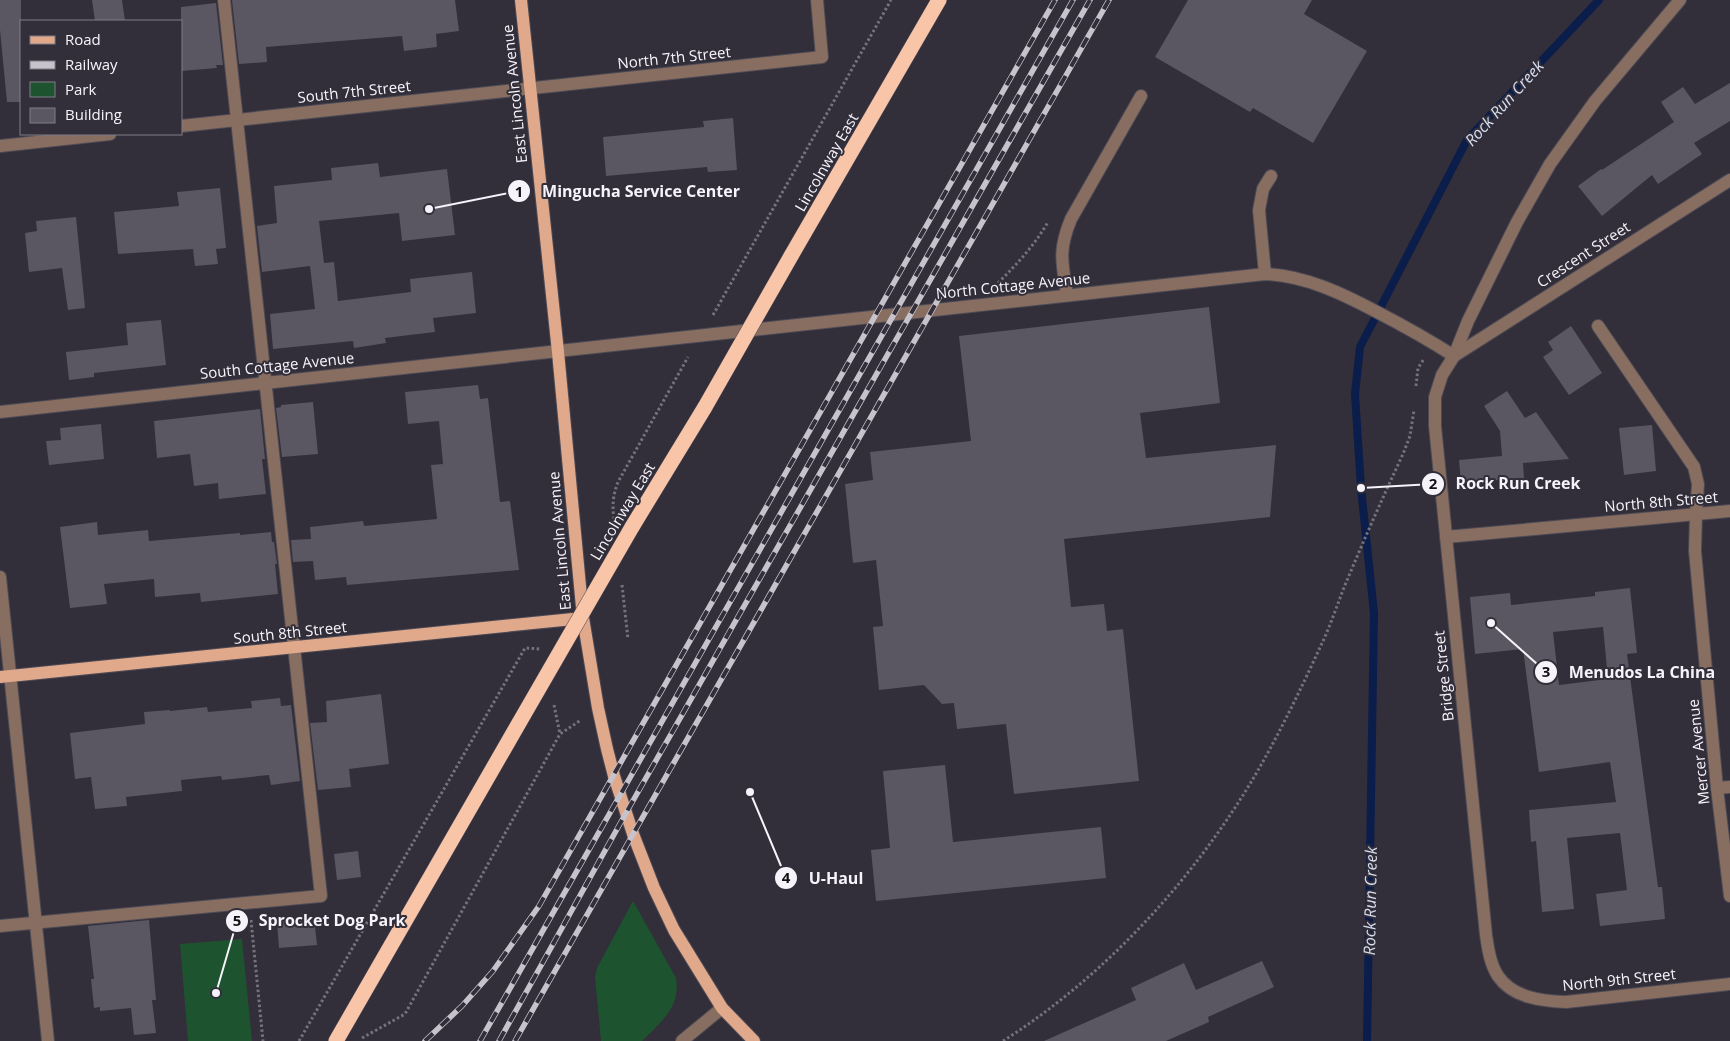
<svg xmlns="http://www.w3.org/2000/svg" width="1730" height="1041" font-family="'Open Sans',sans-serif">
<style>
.green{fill:#1e532f}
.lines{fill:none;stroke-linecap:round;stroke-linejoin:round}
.stream{stroke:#0a1d4b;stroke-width:8}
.building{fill:#5a5662;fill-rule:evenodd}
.minor-casing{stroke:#4d4a55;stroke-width:14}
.major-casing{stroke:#4d4a55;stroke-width:14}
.highway-casing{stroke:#4d4a55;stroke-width:16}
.path{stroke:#75727c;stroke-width:3;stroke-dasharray:2.5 2.5;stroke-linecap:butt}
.minor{stroke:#886e60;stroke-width:12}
.major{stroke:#e0a98c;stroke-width:12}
.highway{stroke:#f9c5a9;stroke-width:15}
.rail-casing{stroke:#c7c3cc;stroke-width:5.5}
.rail{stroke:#322e3a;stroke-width:4;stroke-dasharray:11;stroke-linecap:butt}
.highway-bridge-casing{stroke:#4d4a55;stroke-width:16;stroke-linecap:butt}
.highway-bridge{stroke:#f9c5a9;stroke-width:15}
.labels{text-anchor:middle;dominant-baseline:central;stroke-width:4;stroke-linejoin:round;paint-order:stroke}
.street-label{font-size:15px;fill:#f6f3fb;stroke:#322e3a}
.water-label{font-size:16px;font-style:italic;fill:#d7dfef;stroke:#322e3a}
.leader{fill:none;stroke:#f6f3fb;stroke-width:2}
.callout-dot{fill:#f6f3fb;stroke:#322e3a;stroke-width:2}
.mark-label{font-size:15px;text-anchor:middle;font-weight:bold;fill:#111}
.callout-label{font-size:16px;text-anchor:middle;font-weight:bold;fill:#f6f3fb;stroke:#322e3a;stroke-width:4;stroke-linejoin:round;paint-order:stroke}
</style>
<rect width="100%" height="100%" fill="#322e3a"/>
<g class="green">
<path d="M633,901l43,77c5,29 -15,44 -34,63h-41l-6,-64 2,-9z"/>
<path d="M242,939l10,102h-64l-8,-97z"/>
</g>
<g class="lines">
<path class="stream" d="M1367,1041l7,-428 -13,-125 -6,-94 5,-47 107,-207 132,-140"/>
</g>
<g class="building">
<path d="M0,0h21v102h-14l-7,-72z"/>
<path d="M92,0h30l3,21h-30z"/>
<path d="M232,0h223l4,31 -23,3 1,13 -33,4 -2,-15 -136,11 1,15 -28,2z"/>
<path d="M1188,0h124l-8,14 63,37 -54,92 -60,-35 -3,4 -95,-55z"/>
<path d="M216,3l7,62h-7l1,3 -36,3v-64z"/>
<path d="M1730,83v38l-36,22 8,11 -44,30 -6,-9 -50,41 -24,-30 23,-17 1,1 72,-48 -13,-20 22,-15 12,17z"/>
<path d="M733,118l4,52 -29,2 -1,-5 -101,9 -3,-39 101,-10 -1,-6z"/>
<path d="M378,163l2,14 67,-8 8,66 -53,6 -3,-28 -80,8 5,42 10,-1 4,39 73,-9 -1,-13 62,-7 4,41 -43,5 2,14 -50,6 1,5 -32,5 -1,-7 -80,8 -3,-35 45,-5 -5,-43 -48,6 -5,-46 20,-3 -3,-37 58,-6 -1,-12z"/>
<path d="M220,188l6,60 -10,1 2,15 -23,2 -2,-17 -75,5 -4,-42 65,-6 -2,-14z"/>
<path d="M76,217l9,91 -17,2 -6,-42 -33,4 -4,-39 12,-2 -1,-10z"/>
<path d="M1209,307l11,96 -80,10 6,45 130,-13 -6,72 -206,22 7,68 33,-3 3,27 16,-2 16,152 -125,13 -8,-70 -49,5 -3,-26 -12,1 -18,-19 -45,5 -6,-63 10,-1 -7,-66 -23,3 -8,-79 28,-4 -3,-28 101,-11 -12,-105z"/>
<path d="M161,320l5,45 -72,8v4l-25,3 -3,-28 62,-7 -2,-22z"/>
<path d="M1571,326l31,47 -33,22 -26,-38 10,-7 -5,-8z"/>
<path d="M478,385l2,14 8,-1 12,104 10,-1 9,69 -172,15 -1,-8 -31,3 -2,-19 -20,1 -2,-22 20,-1 -1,-12 53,-6 1,5 73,-7 -6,-54 12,-1 -4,-43 -31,3 -3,-32z"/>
<path d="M1507,391l18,27 11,-6 33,47 -46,4 1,15 -63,5 -2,-23 43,-4 -2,-25 -16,-25z"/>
<path d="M313,402l5,52 -36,3 -6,-49 5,-1v-2z"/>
<path d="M260,409l5,50h-3l4,35 -47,5 -1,-16 -24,3 -4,-32 -33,4 -3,-37z"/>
<path d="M101,424l3,35 -55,6 -3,-24 15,-1 -1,-12z"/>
<path d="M1652,425l4,46 -32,4 -5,-47z"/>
<path d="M97,522l1,13 50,-5 1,11 91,-8v2l31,-3 1,10h2l3,22h-2l3,30 -77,8 -1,-9 -45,4 -1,-18 -50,5 3,20 -37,4 -10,-81z"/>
<path d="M1630,588l7,65 -10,1 31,233h4l3,32 -65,7 -4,-32 31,-4 -7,-57 -53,5 7,71 -32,3 -6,-71 -5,1 -2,-32 87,-8 -6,-40 -71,10 -16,-123 -48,5 -5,-57 40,-4 1,12 84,-9v-4zM1603,627l5,52 -49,6 -6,-53z"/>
<path d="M381,694l8,70 -40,5 2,18 -33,3 -8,-67 17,-1 -1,-21z"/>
<path d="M280,698l1,8 10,-1 9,76 -29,4 -2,-10 -47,5 -1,-4 -40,4 1,11 -56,6 1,9 -32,3 -4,-32 -16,2 -5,-46 75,-9 -1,-12 26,-2v1l37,-4 1,5 44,-4 -1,-7z"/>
<path d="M945,765l8,77 148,-15 5,51 -230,23 -5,-51 19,-2 -7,-77z"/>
<path d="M358,851l3,26 -24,3 -3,-26z"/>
<path d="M314,918l3,27 -38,3 -2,-26z"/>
<path d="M149,920l7,80h-4l4,33 -22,2 -3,-27 -31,3v-4l-6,1 -3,-29h3l-6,-53z"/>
<path d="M1262,961l12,26 -66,30 1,5 -43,19h-122l92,-41 -5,-12 53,-25 12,27z"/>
</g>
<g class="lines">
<defs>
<g id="minor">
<path d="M1680,0l-85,101 -45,63 -33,58 -49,99 -14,35 -12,19 -7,22v29l51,509c2,13 4,29 12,41 15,22 44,25 68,26l164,-18"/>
<path d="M181,126l641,-69 -5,-57"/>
<path d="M0,146l110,-12"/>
<path d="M1265,274l-6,-64 4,-21 8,-13"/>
<path d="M1067,295c-5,-32 -9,-45 4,-76l70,-123"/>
<path d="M1598,326l96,141 4,17 -2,31 -1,36 22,237 13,108"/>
<path d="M1454,356l276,-176"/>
<path d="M0,412l1265,-138c41,2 76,19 112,38 27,14 52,28 77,44"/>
<path d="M1446,537l284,-26"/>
<path d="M0,577l48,464"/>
<path d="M1717,788l13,-1"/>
<path d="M0,926l321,-30 -97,-896"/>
<path d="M682,1041l40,-33"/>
</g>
<g id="major">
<path d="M521,0l37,352 25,266 15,90 9,41 7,27 19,58 21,54 20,42 48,78 32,33"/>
<path d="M0,677l583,-59"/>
</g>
<g id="highway">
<path d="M791,256l148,-256"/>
<path d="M632,527l73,-120"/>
<path d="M336,1041l183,-318"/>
</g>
</defs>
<use href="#minor" class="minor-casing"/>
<use href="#major" class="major-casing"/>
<use href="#highway" class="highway-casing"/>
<g class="path">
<path d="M998,283c19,-19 36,-37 50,-61"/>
<path d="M713,315l178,-315"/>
<path d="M1416,386l2,-18 6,-9"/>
<path d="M614,519c-2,-14 -1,-24 4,-37l70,-125"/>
<path d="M622,585l6,54"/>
<path d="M554,705l6,29"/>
<path d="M251,920l12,121"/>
<path d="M362,1038l43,-24 155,-280 21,-14"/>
<path d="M299,1041l226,-393 15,1"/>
<path d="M1003,1041c93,-59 175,-145 235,-238 32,-49 61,-110 86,-164 7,-16 13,-33 19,-49 19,-46 39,-91 60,-136l7,-18 4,-26"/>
</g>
<use href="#minor" class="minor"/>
<use href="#major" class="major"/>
<use href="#highway" class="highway"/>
<defs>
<g id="rail">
<path d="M425,1041l37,-35 31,-35 46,-65 516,-906"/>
<path d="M480,1041l593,-1041"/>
<path d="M499,1041l127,-228 464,-813"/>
<path d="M515,1041l594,-1041"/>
</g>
</defs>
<use href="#rail" class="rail-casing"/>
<use href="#rail" class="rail"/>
<defs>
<g id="highway-bridge">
<path d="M705,407l86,-151"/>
<path d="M519,723l113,-196"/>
</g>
</defs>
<use href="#highway-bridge" class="highway-bridge-casing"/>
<use href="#highway-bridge" class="highway-bridge"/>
</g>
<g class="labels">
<g class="street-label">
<text transform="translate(674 57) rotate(-6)">North 7th Street</text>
<text transform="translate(354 91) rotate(-6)">South 7th Street</text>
<text transform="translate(514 94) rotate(-96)">East Lincoln Avenue</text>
<text transform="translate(826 162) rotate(-60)">Lincolnway East</text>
<text transform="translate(1583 254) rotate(-33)">Crescent Street</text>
<text transform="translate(1013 285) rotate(-6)">North Cottage Avenue</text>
<text transform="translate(277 365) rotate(-6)">South Cottage Avenue</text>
<text transform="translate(1661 501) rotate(-5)">North 8th Street</text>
<text transform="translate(622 511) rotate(-59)">Lincolnway East</text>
<text transform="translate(559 541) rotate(-95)">East Lincoln Avenue</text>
<text transform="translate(290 632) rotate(-6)">South 8th Street</text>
<text transform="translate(1443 676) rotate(-96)">Bridge Street</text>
<text transform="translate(1698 752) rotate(-96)">Mercer Avenue</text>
<text transform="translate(1619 979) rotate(-6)">North 9th Street</text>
</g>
<g class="water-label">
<text transform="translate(1504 103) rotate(-48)">Rock Run Creek</text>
<text transform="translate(1370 901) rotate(-89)">Rock Run Creek</text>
</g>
</g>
<path class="leader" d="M429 209L519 191M1361 488L1433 484M1491 623L1546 672M750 792L786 878M216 993L237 921"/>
<g class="callout-dot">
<circle cx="429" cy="209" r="5"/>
<circle cx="1361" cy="488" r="5"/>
<circle cx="1491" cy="623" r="5"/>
<circle cx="750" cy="792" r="5"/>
<circle cx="216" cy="993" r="5"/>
<circle cx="519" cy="191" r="12"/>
<circle cx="1433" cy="484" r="12"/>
<circle cx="1546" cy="672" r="12"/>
<circle cx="786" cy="878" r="12"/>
<circle cx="237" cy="921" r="12"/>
</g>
<g class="mark-label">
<text x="519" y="197">1</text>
<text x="1433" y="489">2</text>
<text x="1546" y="677">3</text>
<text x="786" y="883">4</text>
<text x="237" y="926">5</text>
</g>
<g class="callout-label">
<text x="641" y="197">Mingucha Service Center</text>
<text x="1518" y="489">Rock Run Creek</text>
<text x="1642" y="678">Menudos La China</text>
<text x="836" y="884">U-Haul</text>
<text x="332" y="926">Sprocket Dog Park</text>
</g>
<rect x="20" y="20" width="162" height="115" fill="#322e3a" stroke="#807d87"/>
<rect x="30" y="36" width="25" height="8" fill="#e0a98c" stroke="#807d87"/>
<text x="65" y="45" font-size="15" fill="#f6f3fb">Road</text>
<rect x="30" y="61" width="25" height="8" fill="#c7c3cc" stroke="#807d87"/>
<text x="65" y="70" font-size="15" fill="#f6f3fb">Railway</text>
<rect x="30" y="82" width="25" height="15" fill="#1e532f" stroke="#807d87"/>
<text x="65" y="95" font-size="15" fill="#f6f3fb">Park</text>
<rect x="30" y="108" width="25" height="15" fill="#5a5662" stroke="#807d87"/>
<text x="65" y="120" font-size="15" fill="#f6f3fb">Building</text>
</svg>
